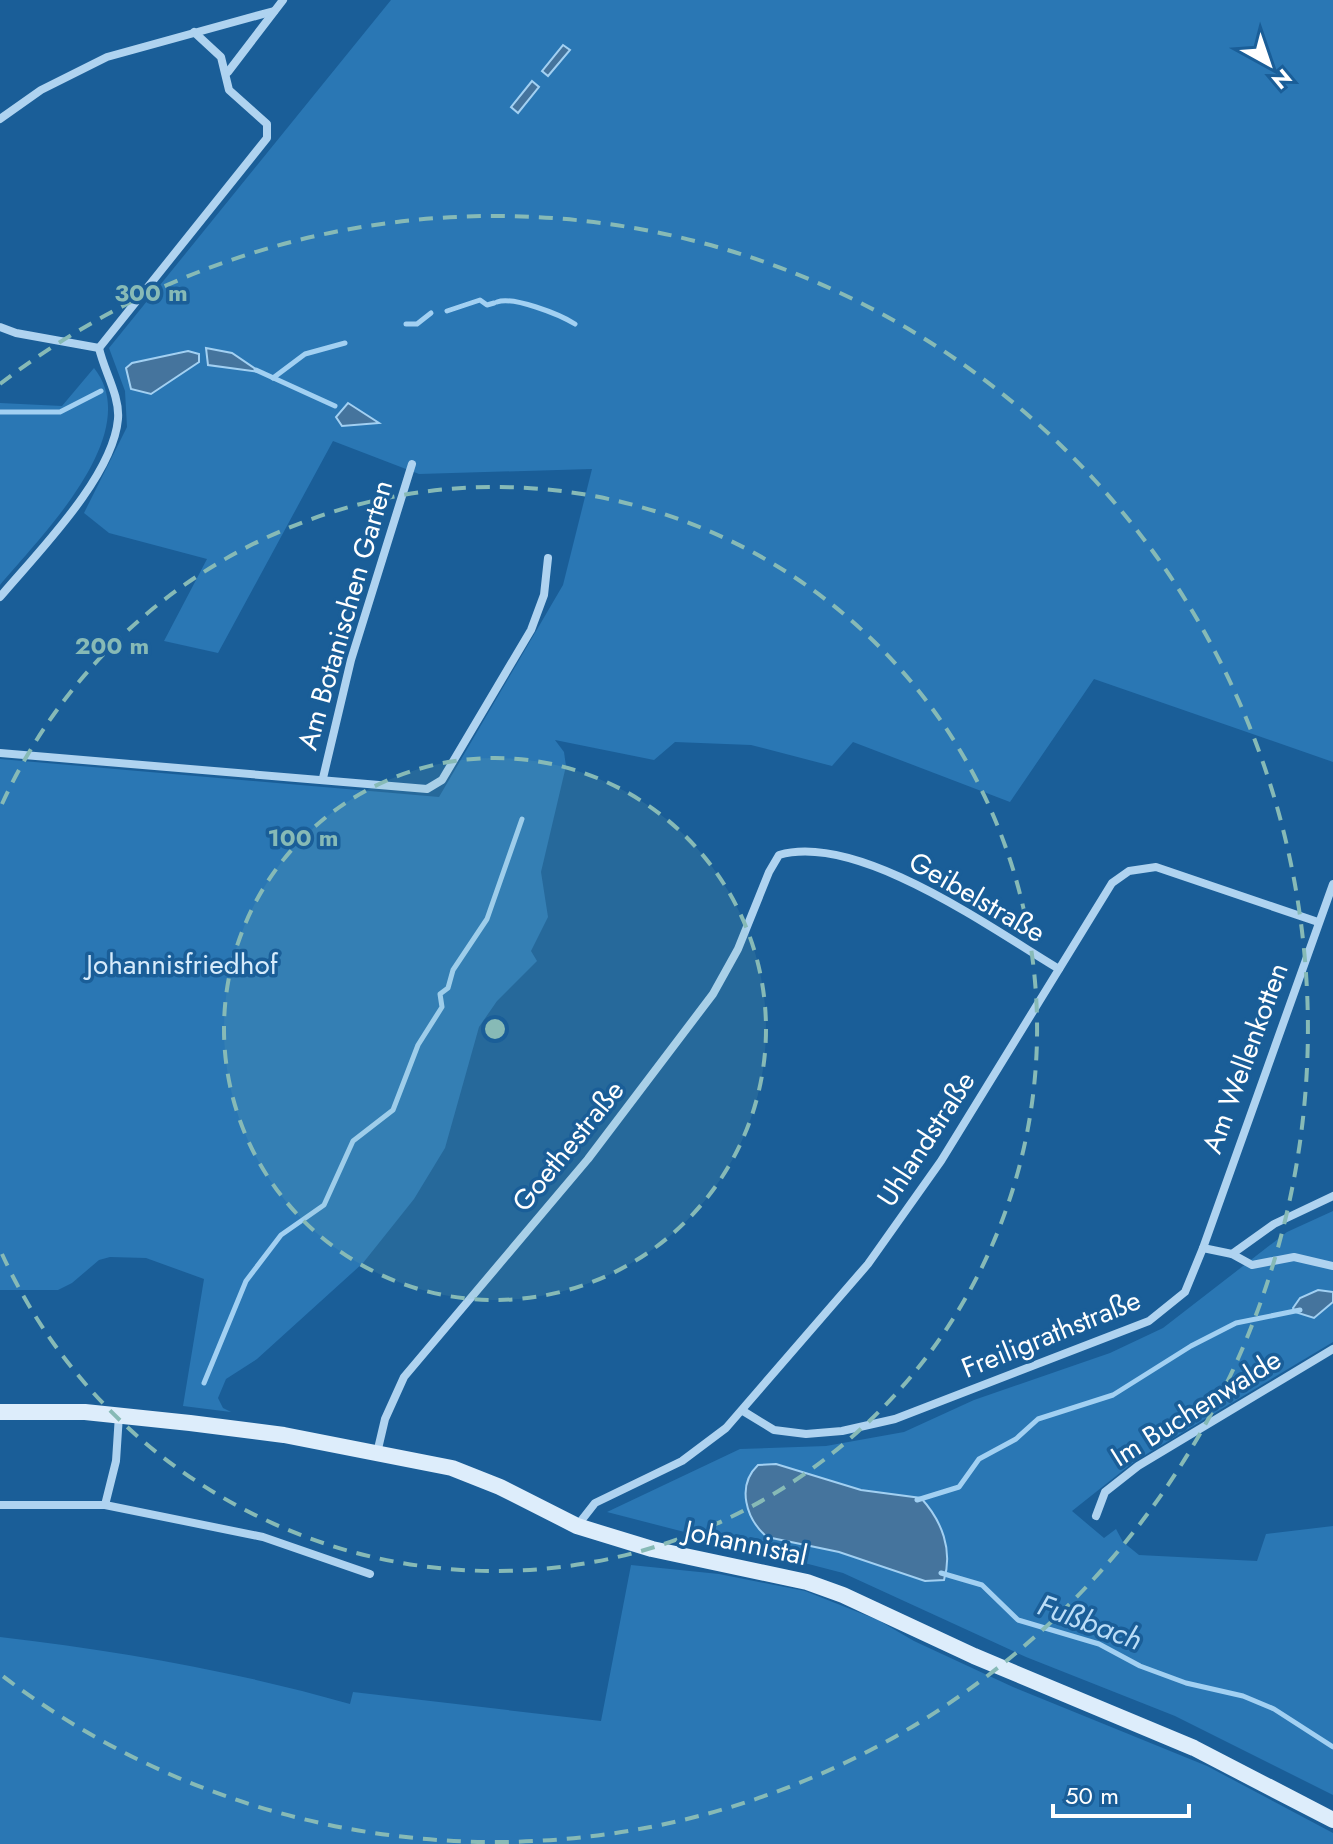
<svg xmlns="http://www.w3.org/2000/svg" width="1333" height="1844" font-family="Jost,sans-serif">
<style>
.green{fill:#2a77b4}
.water{fill:#45749d;stroke:#a2d0f2;stroke-width:2}
.lines{fill:none;stroke-linecap:round;stroke-linejoin:round}
.stream{stroke:#a2d0f2;stroke-width:5}
.street{stroke:#afd3f0;stroke-width:8}
.secondary{stroke:#ddedfb;stroke-width:16}
.ring{fill:none;stroke:#87bab6;stroke-width:4;stroke-dasharray:14 10}
.labels{text-anchor:middle;dominant-baseline:central;stroke-width:7;stroke-linejoin:round;paint-order:stroke}
.street-label{font-size:28px;fill:#fff;stroke:#1a5e98}
.park-label{font-size:28px;fill:#d6ebfb;stroke:#1a5e98}
.water-label{font-size:30px;font-style:italic;fill:#bbddf7;stroke:#1a5e98}
.centre{fill:#87bab6;stroke:#1a5e98;stroke-width:4}
.ring-label{font-size:24px;text-anchor:middle;font-weight:bold;fill:#87bab6;stroke:#1a5e98;stroke-width:7;stroke-linejoin:round;paint-order:stroke}
</style>
<rect width="100%" height="100%" fill="#1a5e98"/>
<g class="green">
<path d="M391,0h942v762l-239,-83 -84,123 -157,-60 -21,24 -81,-21 -76,-3 -21,18 -99,-20 9,12 2,14 -25,106 7,45 -17,34 6,10 -40,40 -18,26 -34,121 -31,51 -51,64 -106,96 -31,20 -8,19 5,10 8,4 -48,-6 21,-127 -58,-21 -36,-1 -11,3 -27,23 -14,7h-58v-531l439,38 124,-212 29,-116 -173,5 -86,-33 -115,212 -54,-12 43,-82 -98,-26 -25,-20 43,-86 -2,-36 -16,-43z"/>
<path d="M94,368c52,65 -54,169 -94,217v-182l62,3z"/>
<path d="M1333,1211v131l-198,119 -63,50 32,27 12,-9 7,13 16,13 118,6 9,-27 67,-8v269l-158,-79 -149,-59 -183,-84 -236,-61 133,-63 86,-3 78,-14 70,-32 136,-47 53,-25 124,-96z"/>
<path d="M631,1565l88,9 86,17 73,29 36,21 99,46 194,79 126,67v11h-1333v-207c119,14 235,34 350,67l3,-12 248,29z"/>
</g>
<g class="water">
<path d="M563,45l7,5 -22,26 -6,-5z"/>
<path d="M532,81l7,6 -21,26 -7,-6z"/>
<path d="M206,348l26,5 28,19 -52,-7z"/>
<path d="M188,351l11,3v8l-48,32 -20,-5 -5,-21 6,-5z"/>
<path d="M348,403l31,20 -37,3 -6,-9z"/>
<path d="M1318,1290l15,2v10l-19,16 -19,-6 -2,-4 7,-10z"/>
<path d="M776,1464l85,26 60,8c21,23 32,52 23,82l-19,1 -86,-29 -72,-15c-21,-18 -31,-51 -9,-72z"/>
</g>
<g class="lines">
<g class="stream">
<path d="M497,302c16,-6 62,12 78,22"/>
<path d="M447,311l33,-11 7,5 7,-2"/>
<path d="M406,324h11l14,-11"/>
<path d="M256,370l79,36"/>
<path d="M273,378l32,-24 40,-11"/>
<path d="M0,412h60l41,-21"/>
<path d="M204,1383l42,-102 35,-46 43,-30 29,-64 40,-31 25,-65 24,-38 -2,-13 8,-6 5,-18 34,-51 35,-100"/>
<path d="M917,1500l42,-13 20,-28 37,-20 22,-20 75,-24 78,-49 45,-23 64,-13"/>
<path d="M941,1573l41,12 36,35 81,24 41,22 46,17 57,13 31,13 59,38"/>
</g>
<g class="street">
<path d="M228,72l55,-72"/>
<path d="M0,119l41,-29 66,-33 167,-46"/>
<path d="M0,327l16,6 83,15"/>
<path d="M99,348l168,-210v-14l-38,-34 -8,-33 -27,-25"/>
<path d="M0,597c37,-44 113,-120 118,-178 2,-23 -14,-48 -19,-71"/>
<path d="M0,753l427,36 15,-9 89,-150 13,-35 4,-37"/>
<path d="M323,778l28,-118 61,-196"/>
<path d="M1203,1248l130,-364"/>
<path d="M1232,1254l20,11 42,-8 39,9"/>
<path d="M743,1411l31,19 32,4 36,-3 53,-12 254,-98 36,-29 18,-44 29,6 42,-30 59,-28"/>
<path d="M377,1453l8,-34 19,-42 184,-218 125,-165 25,-45 31,-77 10,-17c79,-23 213,74 280,114"/>
<path d="M0,1505h105l158,32 107,37"/>
<path d="M105,1505l11,-44 3,-46"/>
<path d="M1096,1516l9,-24 33,-26 195,-117"/>
<path d="M577,1526l18,-23 87,-42 44,-33 142,-164 73,-103 171,-278 17,-12 27,-4 162,55"/>
</g>
<path class="secondary" d="M0,1412h85l105,11 94,12 168,33 48,19 77,39 75,23 155,33 36,13 131,61 220,92 139,72"/>
</g>
<circle cx="495" cy="1029" r="271" fill="#87bab6" fill-opacity=".12"/>
<g class="ring">
<circle cx="495" cy="1029" r="271"/>
<path d="M2 804A542 542 0 1 1 2 1254"/>
<path d="M0 384A813 813 0 1 1 0 1674"/>
</g>
<g class="labels">
<g class="street-label">
<text transform="translate(345 615) rotate(-74)">Am Botanischen Garten</text>
<text transform="translate(977 897) rotate(30)">Geibelstraße</text>
<text transform="translate(1245 1058) rotate(-70)">Am Wellenkotten</text>
<text transform="translate(926 1139) rotate(-57)">Uhlandstraße</text>
<text transform="translate(568 1146) rotate(-51)">Goethestraße</text>
<text transform="translate(1051 1334) rotate(-22)">Freiligrathstraße</text>
<text transform="translate(1196 1408) rotate(-32)">Im Buchenwalde</text>
<text transform="translate(746 1543) rotate(12)">Johannistal</text>
</g>
<g class="park-label">
<text x="182" y="964">Johannisfriedhof</text>
</g>
<g class="water-label">
<text transform="translate(1090 1622) rotate(20)">Fußbach</text>
</g>
</g>
<circle cx="495" cy="1029" r="12" class="centre"/>
<g class="ring-label">
<text x="151" y="301">300 m</text>
<text x="112" y="654">200 m</text>
<text x="303" y="846">100 m</text>
</g>
<g transform="translate(1269 64) rotate(140)" stroke="#1a5e98" stroke-width="6" paint-order="stroke">
<path d="M0-6L14 30L0 20L-14 30Z" fill="#ffffff"/>
<text y="-12" font-size="22" font-weight="bold" text-anchor="middle" fill="#ffffff">N</text>
</g>
<path d="M1053 1804v12h136v-12" fill="none" stroke="#ffffff" stroke-width="4"/>
<text x="1065" y="1804" font-size="24" fill="#ffffff" stroke="#1a5e98" stroke-width="6" paint-order="stroke">50 m</text>
</svg>
